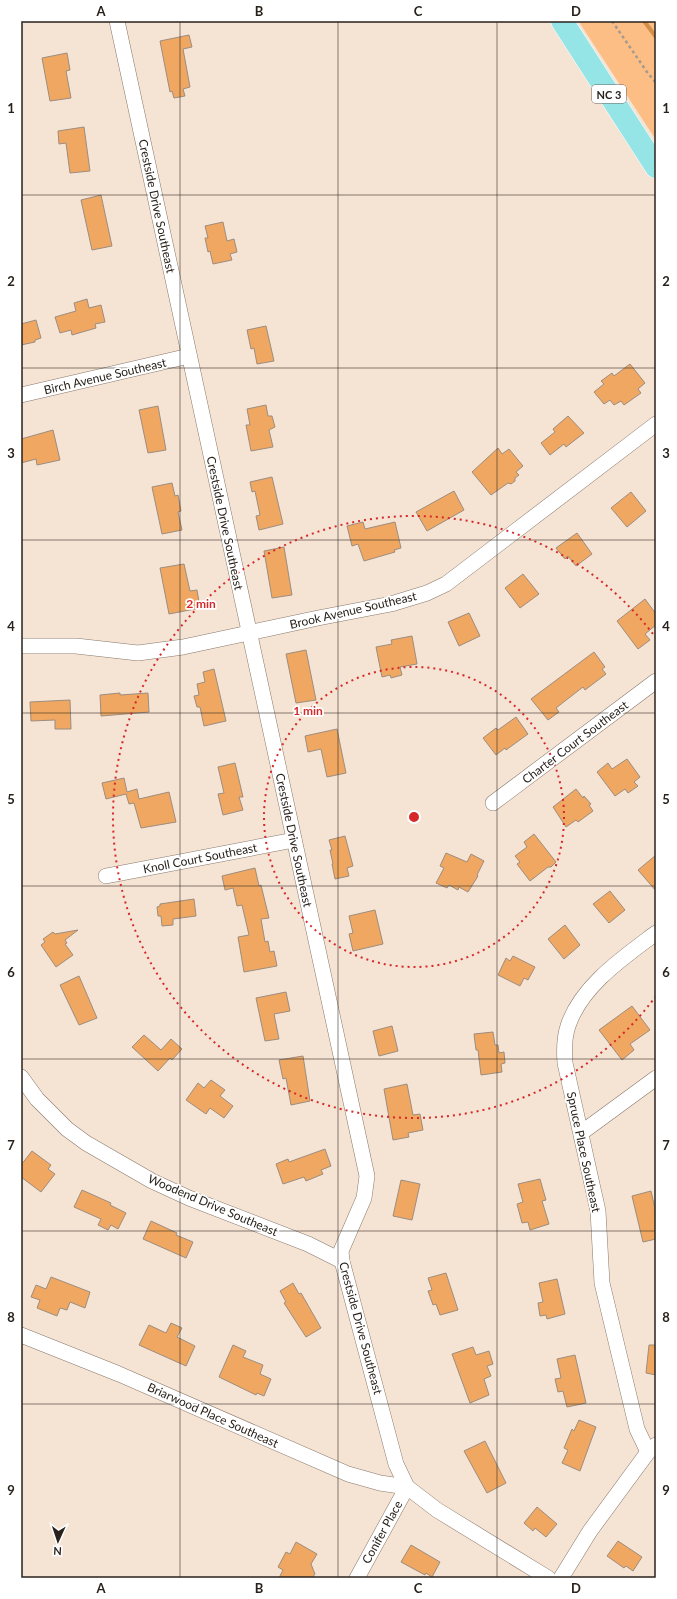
<svg xmlns="http://www.w3.org/2000/svg" width="677" height="1599" font-family="Lato,sans-serif">
<style>
.green{fill:#fcbe84}
.lines{fill:none;stroke-linecap:round;stroke-linejoin:round}
.stream{stroke:#d48e47;stroke-width:4}
.building{fill:#efa761;stroke:#9d8d7f}
.minor-casing{stroke:#89796b;stroke-width:16}
.primary-casing{stroke:#fff;stroke-width:23}
.path{stroke:#a6998d;stroke-width:2.5;stroke-dasharray:3 3;stroke-linecap:butt}
.minor{stroke:#fff;stroke-width:15}
.primary{stroke:#95e4e6;stroke-width:22}
.grid{fill:none;stroke:#29221c;stroke-width:1;stroke-opacity:0.55}
.ring{fill:none;stroke:#d62828;stroke-width:2;stroke-dasharray:2 4}
.labels{text-anchor:middle;dominant-baseline:central;stroke-width:3.5;stroke-linejoin:round;paint-order:stroke}
.shield{fill:#fff;stroke:#696460;stroke-width:1}
.shield-label{font-size:11px;font-weight:bold;fill:#29221c}
.street-label{font-size:12px;fill:#29221c;stroke:#fff}
.centre{fill:#d62828;stroke:#fff;stroke-width:2}
.ring-label{font-size:12px;text-anchor:middle;font-weight:bold;fill:#d62828;stroke:#fff;stroke-width:3.5;stroke-linejoin:round;paint-order:stroke}
.neatline{fill:none;stroke:#29221c;stroke-width:1.5}
.grid-label{font-size:13px;text-anchor:middle;font-weight:bold;fill:#29221c}
</style>
<rect width="100%" height="100%" fill="#f5e3d4"/>
<path class="green" d="M579,21h77v119l-75,-115z"/>
<g class="lines">
<path class="stream" d="M644,21l12,16"/>
</g>
<g class="building">
<path d="M189,35l3,12 -9,2 7,38 -7,2 2,7 -11,2 -2,-7 -2,1 -10,-51z"/>
<path d="M67,53l3,17 -4,1 5,27 -21,3 -8,-43z"/>
<path d="M84,127l6,44 -20,2 -4,-30 -7,1 -1,-13z"/>
<path d="M101,195l11,51 -20,4 -11,-50z"/>
<path d="M223,222l4,19 7,-2 3,13 -7,2 2,6 -19,4 -3,-13 -2,1 -3,-14h3l-3,-12z"/>
<path d="M87,299l2,9 12,-3 4,17 -10,2 1,4 -24,7 -1,-5 -11,3 -5,-16 21,-6 -2,-8z"/>
<path d="M36,320l5,18 -6,2v2l-14,3v-21z"/>
<path d="M266,326l8,35 -17,3 -3,-16 -3,1 -4,-19z"/>
<path d="M630,364l15,19 -7,6 3,4 -17,12 -3,-4 -7,4 -4,-5 -6,4 -10,-12 10,-8 -3,-3 11,-8 2,3z"/>
<path d="M266,405l2,11h4l3,11 -6,3 4,17 -22,4 -5,-26h4l-3,-16z"/>
<path d="M158,406l8,44 -18,3 -9,-43z"/>
<path d="M568,416l16,17 -18,14 -2,-3 -14,11 -9,-12 14,-11 -2,-3z"/>
<path d="M53,430l7,30 -23,5 -1,-6 -15,4v-24z"/>
<path d="M498,448l4,6 7,-5 14,17 -7,6 3,3 -4,3v3l-4,3 -3,-1 -17,12 -19,-23z"/>
<path d="M272,477l11,47 -24,6 -3,-14 4,-1 -5,-24 -3,1 -2,-10z"/>
<path d="M172,483l3,13 3,-1 3,16 -3,1 4,18 -20,4 -10,-47z"/>
<path d="M454,491l10,19 -37,21 -11,-19z"/>
<path d="M631,492l15,19 -19,16 -16,-19z"/>
<path d="M363,522l2,7 30,-7 6,26 -7,2 1,2 -31,9 -6,-17 -6,2 -5,-20z"/>
<path d="M577,533l15,21 -16,12 -8,-10 -3,3 -9,-11z"/>
<path d="M284,547l8,48 -20,3 -8,-47z"/>
<path d="M184,564l6,27 7,-1 3,18 -31,6 -9,-46z"/>
<path d="M523,574l16,20 -19,14 -15,-20z"/>
<path d="M645,599l11,15v11l-11,9 5,6 -12,9 -21,-28z"/>
<path d="M469,613l11,23 -21,10 -11,-24z"/>
<path d="M412,636l5,28 -17,3 2,8 -11,3 -1,-3 -8,2 -6,-30 16,-3 -1,-4z"/>
<path d="M306,650l10,50 -20,3 -10,-49z"/>
<path d="M594,652l11,15 -3,2 4,5 -21,16 -2,-3 -27,21 3,4 -11,8 -17,-21z"/>
<path d="M214,669l12,52 -22,5 -4,-19h-3l-3,-11 5,-1 -2,-11 8,-2 -2,-10z"/>
<path d="M120,693v2l28,-2 1,19 -48,4 -1,-21z"/>
<path d="M70,700l1,29h-16v-9l-24,1 -1,-19z"/>
<path d="M516,717l12,17 -22,16 -1,-2 -9,7 -13,-17 13,-10 2,2z"/>
<path d="M337,729l9,44 -19,4 -6,-28 -13,3 -3,-16z"/>
<path d="M627,759l13,18 -6,5 4,4 -10,7 -3,-4 -10,7 -18,-24 11,-9 4,6z"/>
<path d="M235,763l8,34h-4l4,13 -20,5 -5,-21 6,-1 -6,-26z"/>
<path d="M124,778l3,14 10,-3 2,10 30,-7 7,30 -35,6 -7,-25 -5,1 -3,-10 -20,5 -4,-16z"/>
<path d="M576,789l7,9 1,-2 7,8 -2,1 4,6 -15,11 -2,-2 -10,7 -13,-20z"/>
<path d="M534,834l22,28 -5,5h-3l-18,14 -13,-17 3,-2 -5,-6 12,-9 -3,-5z"/>
<path d="M345,836l8,30 -6,2 2,8 -14,3 -3,-15h1l-3,-14h2l-3,-10z"/>
<path d="M446,853l21,9 4,-8 13,7 -7,14 1,1 -10,16 -9,-5 -1,3 -9,-5 -2,3 -11,-5 8,-15 -4,-2z"/>
<path d="M656,855v36l-18,-21z"/>
<path d="M255,868l4,18 2,-1 8,33 -8,1 4,23 3,-1 2,11 4,-1 3,15 -33,6 -6,-35 11,-2 -7,-30 -5,1 -4,-18 -8,2 -3,-14z"/>
<path d="M610,891l15,19 -16,13 -16,-19z"/>
<path d="M194,899l2,17 -23,3v6l-11,1 -1,-10h-3l-1,-9 3,-1v-2z"/>
<path d="M375,910l8,34 -30,7 -4,-17 4,-1 -4,-17z"/>
<path d="M565,925l15,20 -16,14 -16,-20z"/>
<path d="M78,930l-13,10 2,3 -2,1 8,11 -17,12 -15,-22 4,-3 -2,-3 10,-7 2,2z"/>
<path d="M513,956l22,11 -7,13 -4,-2 -4,8 -22,-11 8,-17 4,3z"/>
<path d="M79,976l18,42 -18,7 -19,-40z"/>
<path d="M286,992l4,19 -16,3 5,25 -14,2 -9,-43z"/>
<path d="M632,1006l18,24 -20,14 4,6 -12,10 -23,-30z"/>
<path d="M392,1026l6,25 -19,5 -6,-25z"/>
<path d="M493,1032l2,13h3l1,8 5,-1 1,11 -4,1 1,8 -21,3 -3,-25h-2l-2,-16z"/>
<path d="M144,1035l17,15 10,-11 11,10 -10,11 -2,-2 -12,13 -26,-24z"/>
<path d="M303,1056l7,45 -19,4 -5,-27 -3,1 -4,-19z"/>
<path d="M211,1080l14,10 -5,6 13,10 -9,12 -14,-10 -4,6 -20,-14 12,-17 6,5z"/>
<path d="M407,1084l6,31 7,-1 3,16 -15,3 1,4 -16,3 -9,-51z"/>
<path d="M325,1149l6,17 -10,4 2,4 -17,7 -2,-4 -21,7 -7,-20 12,-5 1,3z"/>
<path d="M32,1151l19,14 -3,4 7,5 -14,18 -20,-15v-12z"/>
<path d="M540,1179l6,21 -4,1 7,23 -19,6 -2,-8 -6,1 -5,-19 6,-2 -5,-18z"/>
<path d="M401,1180l19,4 -8,36 -19,-4z"/>
<path d="M82,1190l29,13 -1,2 16,8 -8,16 -7,-4 -3,5 -10,-5 3,-6 -27,-12z"/>
<path d="M651,1191l5,22v26l-13,3 -11,-46z"/>
<path d="M151,1221l26,12 -1,2 17,7 -7,16 -43,-19z"/>
<path d="M446,1273l12,37 -18,5 -4,-11 -3,1 -5,-14 4,-1 -4,-12z"/>
<path d="M51,1277l39,15 -5,16 -15,-6 -3,8 -7,-2 -3,8 -20,-8 3,-8 -9,-3 5,-12 10,4z"/>
<path d="M557,1279l8,35 -18,5 -1,-4 -6,1 -2,-13 5,-1 -4,-19z"/>
<path d="M293,1283l6,11 2,-1 20,35 -15,9 -22,-34 2,-1 -6,-11z"/>
<path d="M171,1323l11,5 -5,9 18,9 -9,20 -47,-21 10,-20 17,8z"/>
<path d="M233,1345l13,6 -3,6 20,8 -3,9 11,5 -7,17 -7,-3 -1,2 -37,-18z"/>
<path d="M649,1345h7v30l-10,-2z"/>
<path d="M473,1347l3,8 13,-4 4,13 -6,2 4,10 -7,3 5,16 -19,8 -18,-49z"/>
<path d="M575,1355l11,48 -19,4 -4,-16 -5,1 -3,-13 6,-1 -4,-19z"/>
<path d="M579,1420l17,7 -16,44 -18,-8 6,-13 -4,-2 8,-19 2,2z"/>
<path d="M485,1441l21,42 -19,10 -23,-42z"/>
<path d="M537,1507l20,17 -11,13 -11,-9 -2,3 -9,-8z"/>
<path d="M618,1541l24,16 -9,14 -7,-5 -2,2 -17,-12z"/>
<path d="M296,1542l21,12 -6,10 4,10 -3,4h-33l4,-8 -5,-3 8,-15 4,2z"/>
<path d="M411,1545l29,17 -8,15 -6,-4 -1,2 -24,-13z"/>
</g>
<g class="lines">
<defs>
<g id="minor">
<path d="M117,21l250,1155 -3,22 -23,53 1,10 54,203 11,23 30,23 111,68"/>
<path d="M21,395l168,-39"/>
<path d="M21,646h55l62,7 45,-6 135,-29 73,-14 36,-11 19,-9 210,-160"/>
<path d="M493,803l163,-122"/>
<path d="M106,876l188,-36"/>
<path d="M21,1077l16,22 30,30 19,14 66,38 37,17 119,46 34,17"/>
<path d="M581,1133l75,-55"/>
<path d="M21,1335l98,39 229,100 32,9 27,4 -50,91"/>
<path d="M648,1452l-11,-23 -35,-146 -4,-72 -33,-148c-1,-13 -1,-25 3,-37 13,-40 56,-69 88,-93"/>
<path d="M561,1578l29,-47 58,-79 8,-7"/>
</g>
<path id="primary" d="M562,21l94,146"/>
</defs>
<use href="#minor" class="minor-casing"/>
<use href="#primary" class="primary-casing"/>
<path class="path" d="M612,21l35,51 9,11"/>
<use href="#minor" class="minor"/>
<use href="#primary" class="primary"/>
</g>
<path class="grid" d="M180,21v1557M338,21v1557M497,21v1557M21,195h635M21,368h635M21,540h635M21,713h635M21,886h635M21,1059h635M21,1231h635M21,1404h635"/>
<g class="ring">
<circle cx="414" cy="817" r="150"/>
<path d="M656 996A301 301 0 1 1 656 638"/>
</g>
<g class="labels">
<rect class="shield" x="592" y="85" width="34" height="18" rx="3"/>
<g class="shield-label">
<text x="609" y="94">NC 3</text>
</g>
<g class="street-label">
<text transform="translate(157 206) rotate(78)">Crestside Drive Southeast</text>
<text transform="translate(105 376) rotate(-13)">Birch Avenue Southeast</text>
<text transform="translate(225 523) rotate(78)">Crestside Drive Southeast</text>
<text transform="translate(353 610) rotate(-13)">Brook Avenue Southeast</text>
<text transform="translate(575 742) rotate(-37)">Charter Court Southeast</text>
<text transform="translate(294 840) rotate(78)">Crestside Drive Southeast</text>
<text transform="translate(200 858) rotate(-11)">Knoll Court Southeast</text>
<text transform="translate(584 1152) rotate(78)">Spruce Place Southeast</text>
<text transform="translate(213 1205) rotate(23)">Woodend Drive Southeast</text>
<text transform="translate(361 1328) rotate(75)">Crestside Drive Southeast</text>
<text transform="translate(213 1415) rotate(24)">Briarwood Place Southeast</text>
<text transform="translate(382 1532) rotate(-61)">Conifer Place</text>
</g>
</g>
<circle cx="414" cy="817" r="6" class="centre"/>
<g class="ring-label">
<text x="201" y="608">2 min</text>
<text x="308" y="715">1 min</text>
</g>
<rect width="677" height="1599" fill="none" stroke="#ffffff" stroke-width="44"/>
<g transform="translate(58 1541) rotate(183)" stroke="#ffffff" stroke-width="3" paint-order="stroke">
<path d="M0-3L7 15L0 10L-7 15Z" fill="#29221c"/>
<text y="-6" font-size="11" font-weight="bold" text-anchor="middle" fill="#29221c">N</text>
</g>
<rect x="22" y="22" width="633" height="1555" class="neatline"/>
<g class="grid-label">
<text x="101" y="16">A</text>
<text x="259" y="16">B</text>
<text x="418" y="16">C</text>
<text x="576" y="16">D</text>
<text x="11" y="113">1</text>
<text x="666" y="113">1</text>
<text x="11" y="286">2</text>
<text x="666" y="286">2</text>
<text x="11" y="458">3</text>
<text x="666" y="458">3</text>
<text x="11" y="631">4</text>
<text x="666" y="631">4</text>
<text x="11" y="804">5</text>
<text x="666" y="804">5</text>
<text x="11" y="977">6</text>
<text x="666" y="977">6</text>
<text x="11" y="1150">7</text>
<text x="666" y="1150">7</text>
<text x="11" y="1322">8</text>
<text x="666" y="1322">8</text>
<text x="11" y="1495">9</text>
<text x="666" y="1495">9</text>
<text x="101" y="1593">A</text>
<text x="259" y="1593">B</text>
<text x="418" y="1593">C</text>
<text x="576" y="1593">D</text>
</g>
</svg>
